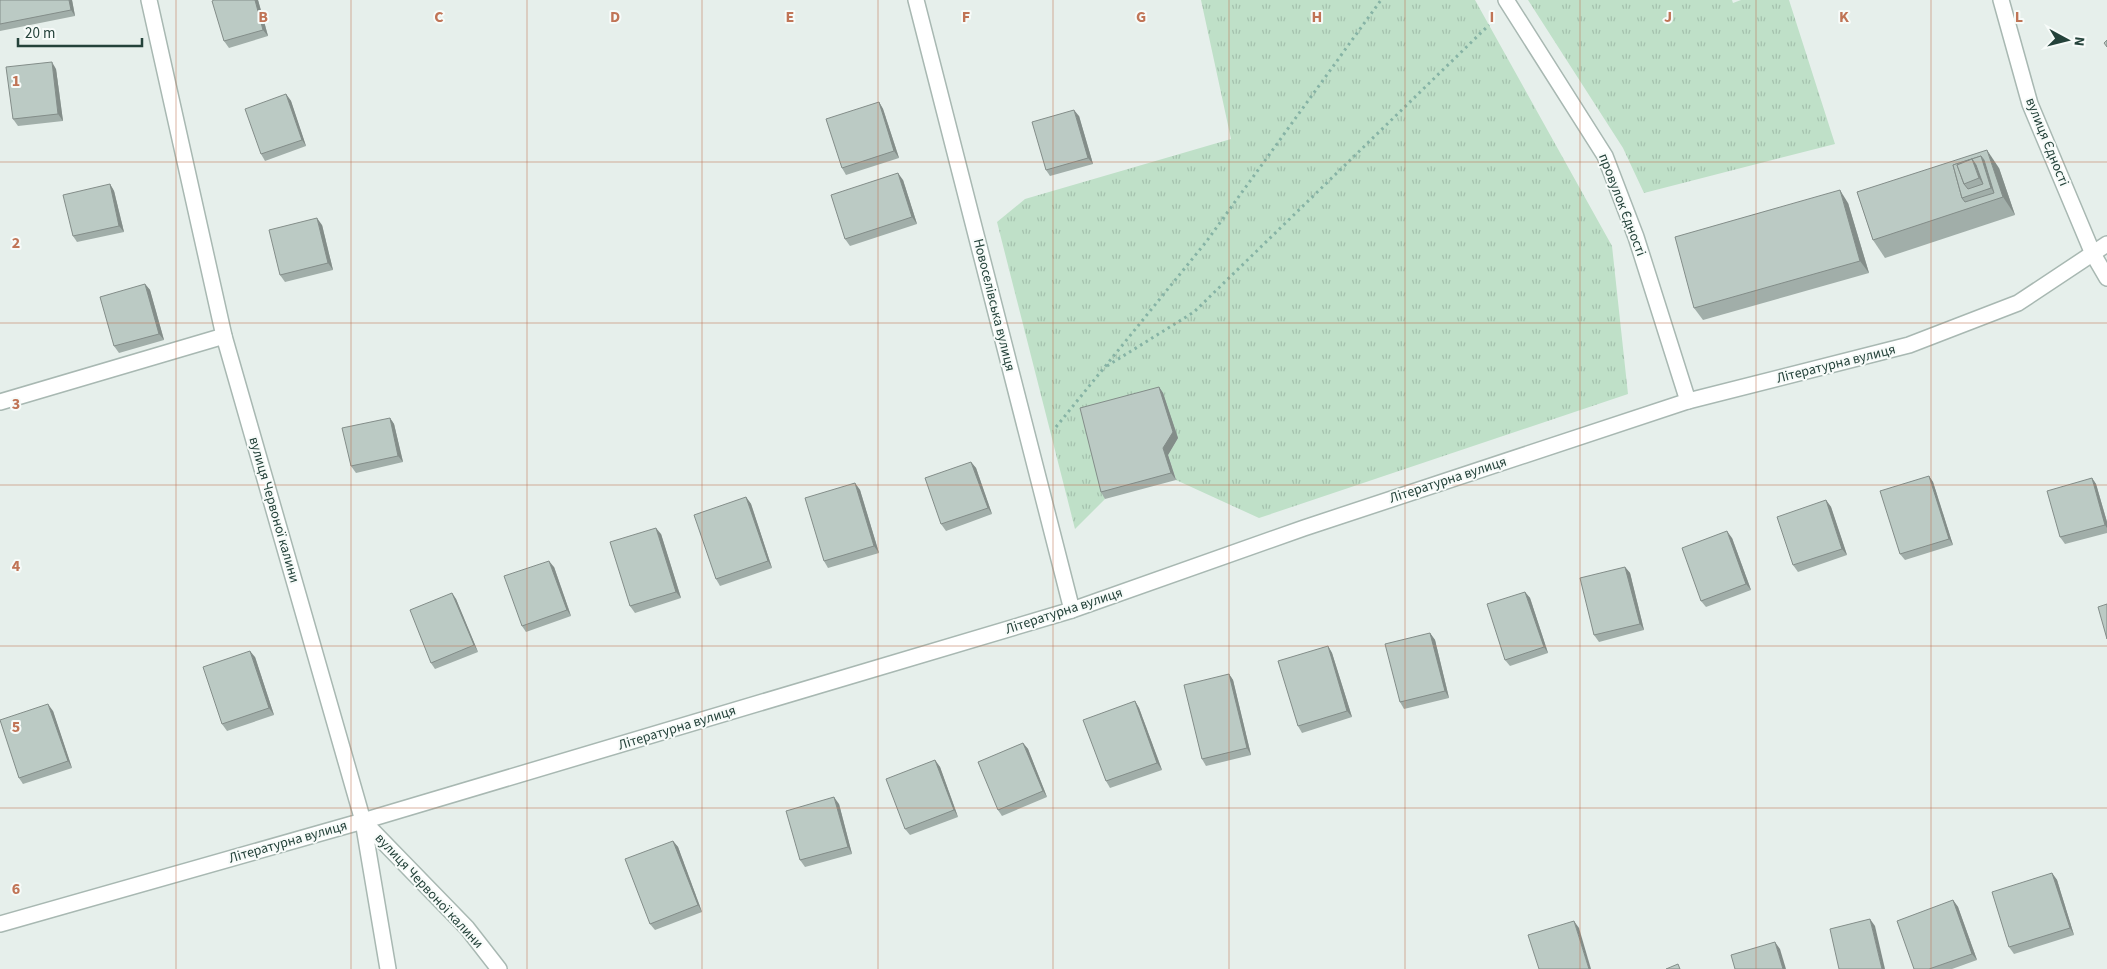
<svg xmlns="http://www.w3.org/2000/svg" width="2107" height="969" font-family="'Source Sans 3',sans-serif">
<style>
.grass{fill:url(#grass-tufts)}
.lines{fill:none;stroke-linecap:round;stroke-linejoin:round}
.service-casing{stroke:#a8b8b2;stroke-width:18}
.minor-casing{stroke:#a8b8b2;stroke-width:18}
.tertiary-casing{stroke:#a8b8b2;stroke-width:18}
.path{stroke:#86b3a5;stroke-width:3;stroke-dasharray:2.5 4;stroke-linecap:butt}
.service{stroke:#fff;stroke-width:15}
.minor{stroke:#fff;stroke-width:15}
.tertiary{stroke:#fff;stroke-width:15}
.wall{fill:#a1aea9}
.shaded-wall{fill:#838d89}
.building{fill:#bbcac4;stroke:#838d89;fill-rule:evenodd}
.grid{fill:none;stroke:#c07456;stroke-width:1;stroke-opacity:0.55}
.labels{text-anchor:middle;dominant-baseline:central;stroke-width:4;stroke-linejoin:round;paint-order:stroke}
.street-label{font-size:14px;fill:#24423a;stroke:#f7fbf9}
.grid-label{font-size:16px;text-anchor:middle;font-weight:bold;fill:#c07456;stroke:#f7fbf9;stroke-width:4;stroke-linejoin:round;paint-order:stroke}
</style>
<defs>
<pattern id="grass-tufts" width="24" height="20" patternUnits="userSpaceOnUse" patternTransform="scale(1.25)"><rect width="24" height="20" fill="#bfe0c8"/><path d="M3 7l-1-3M5 7V3M7 7l1-3M15 17l-1-3M17 17v-4M19 17l1-3" fill="none" stroke="#a4c1ad"/></pattern>
</defs>
<rect width="100%" height="100%" fill="#e6efeb"/>
<g class="grass">
<path d="M1201,0h274l137,246 16,148 -369,124 -83,-38 -8,-25 10,-17 -93,-23 20,84 -30,30 -78,-307 28,-23 206,-60z"/>
<path d="M1528,0h204l1,3 8,-3h48l46,144 -191,49 -21,-45z"/>
</g>
<g class="lines">
<defs>
<path id="service" d="M0,402l224,-66"/>
<g id="minor">
<path d="M149,0l75,336 139,485 104,107 32,41"/>
<path d="M916,0l156,610"/>
<path d="M1506,0l99,156 31,81 52,164"/>
<path d="M2001,0l29,104 63,150 14,24"/>
<path d="M363,821l25,148"/>
</g>
<path id="tertiary" d="M0,924l363,-103 709,-211 232,-82 384,-127 221,-56 109,-42 89,-59"/>
</defs>
<use href="#service" class="service-casing"/>
<use href="#minor" class="minor-casing"/>
<use href="#tertiary" class="tertiary-casing"/>
<g class="path">
<path d="M1107,366l87,-54 295,-287"/>
<path d="M1056,427l150,-185 175,-242"/>
</g>
<use href="#service" class="service"/>
<use href="#minor" class="minor"/>
<use href="#tertiary" class="tertiary"/>
</g>
<g class="wall">
<path d="M0,0h72l3,16 -75,15z"/>
<path d="M214,0h44l10,36 -39,12 -5,-7z"/>
<path d="M56,69l7,52 -45,5 -5,-7z"/>
<path d="M286,94l5,7 15,45 -41,15 -4,-7z"/>
<path d="M879,102l4,7 16,49 -53,17 -4,-7z"/>
<path d="M1079,116l14,48 -43,12 -4,-6z"/>
<path d="M1999,168l16,47 -130,43 -12,-18 -16,-48z"/>
<path d="M903,180l14,44 -67,22 -5,-7z"/>
<path d="M110,184l4,7 10,41 -47,10 -4,-6z"/>
<path d="M1848,203l21,70 -166,47 -9,-12z"/>
<path d="M322,225l11,45 -48,12 -5,-7z"/>
<path d="M145,284l5,6 14,50 -45,13 -5,-7z"/>
<path d="M1159,387l4,6 15,45 -10,17 8,25 -71,19 -4,-7z"/>
<path d="M390,418l4,6 9,38 -47,11 -5,-7z"/>
<path d="M971,462l5,6 16,46 -46,17 -5,-7z"/>
<path d="M1929,476l4,6 20,63 -48,15 -5,-6z"/>
<path d="M2092,478l4,6 11,38v11l-42,11 -5,-7z"/>
<path d="M855,483l5,7 19,63 -51,15 -4,-7z"/>
<path d="M746,497l5,7 21,64 -52,18 -4,-7z"/>
<path d="M1826,500l5,7 16,48 -49,17 -5,-7z"/>
<path d="M661,534l20,64 -46,15 -5,-7z"/>
<path d="M1732,538l19,52 -45,17 -5,-6z"/>
<path d="M554,567l17,49 -45,16 -4,-6z"/>
<path d="M1625,567l5,6 14,57 -45,12 -5,-7z"/>
<path d="M1525,592l5,6 18,55 -38,13 -5,-6z"/>
<path d="M452,593l4,6 22,53 -43,17 -4,-6z"/>
<path d="M1430,633l5,7 14,58 -45,11 -4,-7z"/>
<path d="M1328,646l4,7 20,64 -50,16 -4,-7z"/>
<path d="M255,657l19,58 -47,16 -5,-7z"/>
<path d="M1229,674l4,6 18,75 -45,11 -4,-7z"/>
<path d="M1135,701l4,7 23,62 -52,18 -4,-7z"/>
<path d="M53,711l19,57 -49,16 -4,-6z"/>
<path d="M1023,743l5,6 19,48 -45,19 -4,-6z"/>
<path d="M935,760l5,7 18,50 -48,18 -5,-6z"/>
<path d="M839,804l13,50 -47,13 -5,-7z"/>
<path d="M673,841l5,6 24,65 -47,18 -5,-6z"/>
<path d="M2052,873l5,7 17,55 -60,19 -5,-7z"/>
<path d="M1953,900l5,7 19,53 -25,9h-38z"/>
</g>
<g class="shaded-wall">
<path d="M69,0h3l3,16 -4,-6z"/>
<path d="M255,0h3l10,36 -5,-6z"/>
<path d="M52,62l4,7 7,52 -5,-7z"/>
<path d="M286,94l5,7 15,45 -4,-6z"/>
<path d="M879,102l4,7 16,49 -5,-7z"/>
<path d="M1074,110l5,6 14,48 -5,-6z"/>
<path d="M1987,150l12,18 16,47 -12,-18z"/>
<path d="M1981,156l15,22 2,21 -7,-11 -4,2 -8,-12 -7,-19z"/>
<path d="M898,173l5,7 14,44 -5,-7z"/>
<path d="M110,184l4,7 10,41 -5,-6z"/>
<path d="M1840,190l8,13 21,70 -9,-12z"/>
<path d="M317,218l5,7 11,45 -5,-7z"/>
<path d="M145,284l5,6 14,50 -5,-6z"/>
<path d="M1159,387l4,6 15,45 -10,17 8,25 -5,-7 -8,-25z"/>
<path d="M390,418l4,6 9,38 -5,-6z"/>
<path d="M971,462l5,6 16,46 -4,-6z"/>
<path d="M1929,476l4,6 20,63 -4,-6z"/>
<path d="M2092,478l4,6 11,38v6l-2,-3z"/>
<path d="M855,483l5,7 19,63 -5,-7z"/>
<path d="M746,497l5,7 21,64 -4,-7z"/>
<path d="M1826,500l5,7 16,48 -5,-6z"/>
<path d="M656,528l5,6 20,64 -5,-6z"/>
<path d="M1727,531l5,7 19,52 -5,-6z"/>
<path d="M549,561l5,6 17,49 -4,-6z"/>
<path d="M1625,567l5,6 14,57 -4,-6z"/>
<path d="M1525,592l5,6 18,55 -4,-6z"/>
<path d="M452,593l4,6 22,53 -4,-7z"/>
<path d="M1430,633l5,7 14,58 -4,-7z"/>
<path d="M1328,646l4,7 20,64 -5,-6z"/>
<path d="M250,651l5,6 19,58 -5,-7z"/>
<path d="M1229,674l4,6 18,75 -4,-7z"/>
<path d="M1135,701l4,7 23,62 -5,-7z"/>
<path d="M48,704l5,7 19,57 -4,-7z"/>
<path d="M1023,743l5,6 19,48 -4,-6z"/>
<path d="M935,760l5,7 18,50 -4,-7z"/>
<path d="M834,797l5,7 13,50 -4,-7z"/>
<path d="M673,841l5,6 24,65 -4,-7z"/>
<path d="M2052,873l5,7 17,55 -4,-7z"/>
<path d="M1953,900l5,7 19,53 -5,-6z"/>
<path d="M1870,919l5,7 10,43h-3z"/>
<path d="M1574,921l5,7 12,41h-2z"/>
<path d="M1775,942l5,7 6,20h-3z"/>
</g>
<g class="building">
<path d="M0,0h69l2,10 -71,14z"/>
<path d="M214,0h41l8,30 -39,11 -12,-40z"/>
<path d="M2107,40v7l-3,-4z"/>
<path d="M52,62l6,52 -45,5 -7,-52z"/>
<path d="M286,94l16,46 -41,14 -16,-45z"/>
<path d="M879,102l15,49 -52,17 -16,-49z"/>
<path d="M1074,110l14,48 -42,12 -14,-48z"/>
<path d="M1987,150l16,47 -130,43 -16,-48zM1981,156l3,4 10,33 -29,9 -3,-4 -9,-33z"/>
<path d="M1981,156l10,32 -29,10 -9,-33zM1972,159l4,6 7,19 -15,5 -4,-5 -7,-19z"/>
<path d="M1972,159l7,19 -15,6 -7,-19z"/>
<path d="M898,173l14,44 -67,22 -14,-44z"/>
<path d="M110,184l9,42 -46,10 -10,-41z"/>
<path d="M1840,190l20,71 -166,47 -19,-71z"/>
<path d="M317,218l11,45 -48,12 -11,-45z"/>
<path d="M145,284l14,50 -45,12 -14,-49z"/>
<path d="M1159,387l14,45 -10,16 8,25 -70,19 -21,-84z"/>
<path d="M390,418l8,38 -47,10 -9,-38z"/>
<path d="M971,462l17,46 -47,16 -16,-46z"/>
<path d="M1929,476l20,63 -49,15 -20,-63z"/>
<path d="M2092,478l13,47 -45,12 -13,-46z"/>
<path d="M855,483l19,63 -50,15 -19,-63z"/>
<path d="M746,497l22,64 -52,18 -22,-64z"/>
<path d="M1826,500l16,49 -49,16 -16,-48z"/>
<path d="M656,528l20,64 -46,14 -20,-64z"/>
<path d="M1727,531l19,53 -45,17 -19,-53z"/>
<path d="M549,561l18,49 -45,16 -18,-50z"/>
<path d="M1625,567l15,57 -46,11 -14,-57z"/>
<path d="M1525,592l19,55 -39,13 -18,-56z"/>
<path d="M452,593l22,52 -43,18 -21,-53z"/>
<path d="M2107,604v35l-9,-32z"/>
<path d="M1430,633l15,58 -45,11 -15,-58z"/>
<path d="M1328,646l19,65 -49,15 -20,-65z"/>
<path d="M250,651l19,57 -47,16 -19,-57z"/>
<path d="M1229,674l18,74 -45,11 -18,-74z"/>
<path d="M1135,701l22,62 -51,18 -23,-61z"/>
<path d="M48,704l20,57 -49,17 -19,-58z"/>
<path d="M1023,743l20,48 -45,19 -20,-48z"/>
<path d="M935,760l19,50 -49,19 -19,-50z"/>
<path d="M834,797l14,50 -48,13 -14,-49z"/>
<path d="M673,841l25,64 -48,19 -25,-65z"/>
<path d="M2052,873l18,55 -61,19 -17,-55z"/>
<path d="M1953,900l19,54 -43,15h-15l-17,-48z"/>
<path d="M1870,919l12,50h-43l-9,-40z"/>
<path d="M1574,921l15,48h-50l-11,-34z"/>
<path d="M1775,942l8,27h-48l-4,-14z"/>
<path d="M1678,964l2,5h-14z"/>
</g>
<path class="grid" d="M176,0v969M351,0v969M527,0v969M702,0v969M878,0v969M1053,0v969M1229,0v969M1405,0v969M1580,0v969M1756,0v969M1931,0v969M0,162h2107M0,323h2107M0,485h2107M0,646h2107M0,808h2107"/>
<g class="labels">
<g class="street-label">
<text transform="translate(2047 142) rotate(68)">вулиця Єдності</text>
<text transform="translate(1622 205) rotate(69)">провулок Єдності</text>
<text transform="translate(994 305) rotate(76)">Новоселівська вулиця</text>
<text transform="translate(1836 364) rotate(-14)">Літературна вулиця</text>
<text transform="translate(1448 480) rotate(-18)">Літературна вулиця</text>
<text transform="translate(274 510) rotate(74)">вулиця Червоної калини</text>
<text transform="translate(1064 611) rotate(-18)">Літературна вулиця</text>
<text transform="translate(677 728) rotate(-17)">Літературна вулиця</text>
<text transform="translate(288 842) rotate(-16)">Літературна вулиця</text>
<text transform="translate(429 891) rotate(47)">вулиця Червоної калини</text>
</g>
</g>
<g class="grid-label">
<text x="263" y="22">B</text>
<text x="439" y="22">C</text>
<text x="615" y="22">D</text>
<text x="790" y="22">E</text>
<text x="966" y="22">F</text>
<text x="1141" y="22">G</text>
<text x="1317" y="22">H</text>
<text x="1492" y="22">I</text>
<text x="1668" y="22">J</text>
<text x="1844" y="22">K</text>
<text x="2019" y="22">L</text>
<text x="16" y="86">1</text>
<text x="16" y="248">2</text>
<text x="16" y="409">3</text>
<text x="16" y="571">4</text>
<text x="16" y="732">5</text>
<text x="16" y="894">6</text>
</g>
<g transform="translate(2067 40) rotate(97)" stroke="#f7fbf9" stroke-width="4" paint-order="stroke">
<path d="M0-4L9 19L0 12L-9 19Z" fill="#24423a"/>
<text y="-8" font-size="14" font-weight="bold" text-anchor="middle" fill="#24423a">N</text>
</g>
<path d="M18 38v8h124v-8" fill="none" stroke="#24423a" stroke-width="2.5"/>
<text x="25" y="38" font-size="15" fill="#24423a" stroke="#f7fbf9" stroke-width="4" paint-order="stroke">20 m</text>
</svg>
